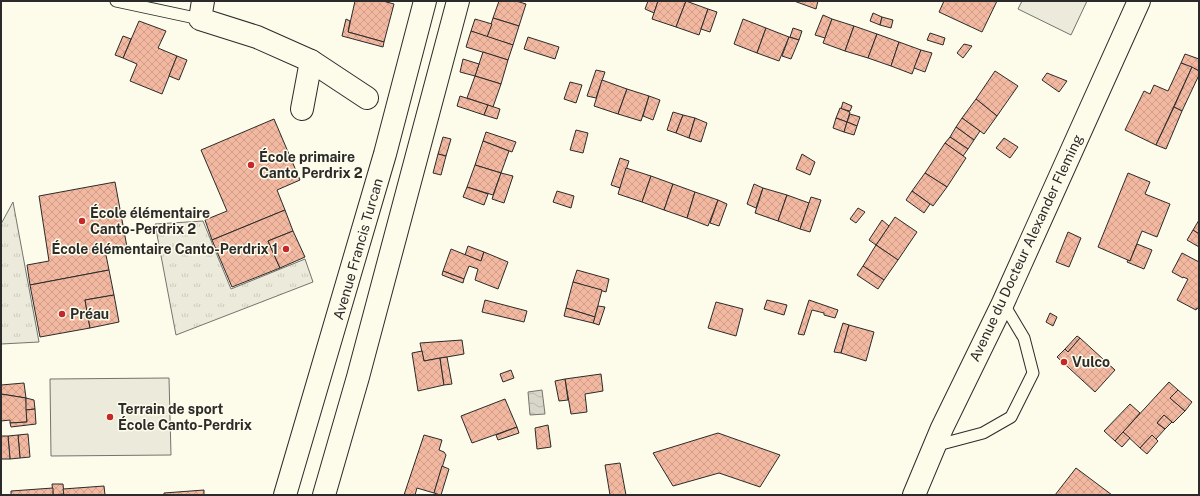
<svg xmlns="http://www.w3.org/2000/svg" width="1200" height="496" font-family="'Public Sans',sans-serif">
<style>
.green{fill:#ecebdb;stroke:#74746e}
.park{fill:url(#park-tufts);stroke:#74746e}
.parking{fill:#eceadb;stroke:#74746e}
.water{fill:url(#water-waves);stroke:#74746e}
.building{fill:url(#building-cross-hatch);stroke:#2b2b2b}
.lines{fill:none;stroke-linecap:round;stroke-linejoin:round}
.service-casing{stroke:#2b2b2b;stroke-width:13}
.minor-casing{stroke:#2b2b2b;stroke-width:24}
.secondary-casing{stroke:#2b2b2b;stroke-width:24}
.primary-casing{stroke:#2b2b2b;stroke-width:24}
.service{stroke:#fdfbea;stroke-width:11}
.minor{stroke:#fdfbea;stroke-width:22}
.secondary{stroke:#fdfbea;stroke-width:22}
.primary{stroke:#fdfbea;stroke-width:22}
.poi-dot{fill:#c62828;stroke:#fdfbea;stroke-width:1.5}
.labels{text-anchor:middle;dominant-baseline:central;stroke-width:3;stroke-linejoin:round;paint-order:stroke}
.poi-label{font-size:14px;font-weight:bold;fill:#2b2b2b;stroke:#fdfbea;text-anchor:start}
.street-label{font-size:14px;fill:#2b2b2b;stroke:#fdfbea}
</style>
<defs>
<pattern id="park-tufts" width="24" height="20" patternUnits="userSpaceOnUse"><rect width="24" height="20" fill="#ecebdb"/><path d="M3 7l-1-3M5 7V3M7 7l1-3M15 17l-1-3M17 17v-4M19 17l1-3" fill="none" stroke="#cbcabc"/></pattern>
<pattern id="water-waves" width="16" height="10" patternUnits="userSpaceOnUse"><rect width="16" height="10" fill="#d8d7c9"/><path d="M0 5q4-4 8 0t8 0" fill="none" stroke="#bab9ad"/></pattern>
<pattern id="building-cross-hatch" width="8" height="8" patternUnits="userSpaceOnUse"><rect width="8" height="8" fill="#f2b8a0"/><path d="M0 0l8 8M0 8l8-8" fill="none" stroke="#d09e8a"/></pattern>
</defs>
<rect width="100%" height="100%" fill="#fdfbea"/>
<path class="green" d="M169,378l2,77 -120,1 -1,-77z"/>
<g class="park">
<path d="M13,202l26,140 -38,2v-120z"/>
<path d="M203,221l28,68 74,-30 8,23 -137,53 -21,-111z"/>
</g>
<path class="parking" d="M1022,1h65l-16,34 -53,-26z"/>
<path class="water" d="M542,390l3,24 -15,1 -2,-23z"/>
<g class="building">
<path d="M355,1h28l11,3 -10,38 -36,-10z"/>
<path d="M499,1h17l10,3 -7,22 -26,-8z"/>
<path d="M648,1h10l-4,12 -9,-4z"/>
<path d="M658,1h28l-10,26 -24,-8z"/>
<path d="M686,1l22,8 -9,26 -23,-8z"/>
<path d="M794,1h24l-2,8z"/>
<path d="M944,1h53l-15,31 -43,-20z"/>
<path d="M708,9l9,3 -7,20 -9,-3z"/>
<path d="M873,13l9,4 -2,8 -10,-4z"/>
<path d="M823,15l9,4 -7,19 -10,-3z"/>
<path d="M882,17l11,3 -2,8 -11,-3z"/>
<path d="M493,18l26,8 -6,19 -26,-8z"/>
<path d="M346,19l4,2 -2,11 36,10 -1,5 -41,-11z"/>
<path d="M475,19l17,5 -5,13 -16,-6z"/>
<path d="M743,19l23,9 -9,25 -23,-9z"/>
<path d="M832,19l22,7 -9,25 -22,-8z"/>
<path d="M139,21l27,10 -8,17 19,8 -15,38 -32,-13 7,-17 -14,-6z"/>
<path d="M854,26l23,8 -9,24 -23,-7z"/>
<path d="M766,28l23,9 -10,24 -22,-8z"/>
<path d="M793,28l9,3 -3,9 -9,-3z"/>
<path d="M471,31l42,14 -5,15 -42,-13z"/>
<path d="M930,33l15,5 -2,7 -16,-5z"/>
<path d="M877,34l22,8 -8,24 -23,-8z"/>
<path d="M123,36l8,3 -8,19 -8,-3z"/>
<path d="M528,37l31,10 -4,12 -31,-10z"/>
<path d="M789,37l10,3 -8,19 -9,-3z"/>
<path d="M899,42l22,8 -9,24 -21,-8z"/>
<path d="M964,44l8,2 -9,12 -6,-5z"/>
<path d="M921,50l11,3 -7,19 -11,-4z"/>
<path d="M483,52l25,8 -7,24 -26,-8z"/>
<path d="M1185,54l14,5v12l-18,-8z"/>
<path d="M177,56l10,4 -8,20 -10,-4z"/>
<path d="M463,59l16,5 -4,12 -15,-4z"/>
<path d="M1181,63l11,4 -36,78 -31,-15 19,-39 6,3 4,-9 14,6z"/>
<path d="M1192,67l7,4v4l-17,36 -8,-4z"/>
<path d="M596,70l9,2 -9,26 -9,-2z"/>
<path d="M995,71l23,15 -21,30 -21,-17z"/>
<path d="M1047,73l20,8 -8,11 -17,-12z"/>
<path d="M475,76l26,8 -8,23 -26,-9z"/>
<path d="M602,80l25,9 -9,25 -24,-8z"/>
<path d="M570,82l12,3 -6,18 -12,-4z"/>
<path d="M627,89l22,7 -8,25 -23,-7z"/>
<path d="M460,96l28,9 -4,10 -27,-9z"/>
<path d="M649,96l11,4 -7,20 -10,-4z"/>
<path d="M976,99l21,17 -13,18 -22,-16z"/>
<path d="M843,102l9,4 -2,5 -9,-2z"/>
<path d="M488,105l12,4 -3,10 -13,-4z"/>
<path d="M1174,107l8,4 -16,38 -10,-4z"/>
<path d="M840,108l10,4 -3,10 -11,-4z"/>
<path d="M673,112l10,3 -7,18 -9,-3z"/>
<path d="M850,114l10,3 -3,9 -10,-4z"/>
<path d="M683,115l12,3 -6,20 -13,-5z"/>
<path d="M695,118l12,5 -6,19 -12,-4z"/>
<path d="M836,118l11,4 -3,10 -11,-4z"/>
<path d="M962,118l18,13 -6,9 -18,-13z"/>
<path d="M274,119l26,61 -23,10 8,20 -73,30 -7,-20 22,-9 -26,-61z"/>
<path d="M847,122l10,4 -3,9 -10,-3z"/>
<path d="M956,127l18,13 -6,9 -18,-12z"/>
<path d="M576,130l12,3 -5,20 -13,-3z"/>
<path d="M486,132l30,10 -4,10 -29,-11z"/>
<path d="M443,137l8,2 -5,17 -8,-2z"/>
<path d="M950,137l18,12 -5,7 -18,-13z"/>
<path d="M1004,138l14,9 -8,11 -14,-10z"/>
<path d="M483,141l26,10 -8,22 -26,-8z"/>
<path d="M945,143l21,15 -19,29 -22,-14z"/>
<path d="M438,154l8,2 -5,19 -8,-2z"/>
<path d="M802,154l13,8 -5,13 -14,-6z"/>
<path d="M620,158l9,3 -9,27 -9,-3z"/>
<path d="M475,165l26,8 -8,22 -26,-8z"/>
<path d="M626,168l25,8 -9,26 -24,-8z"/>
<path d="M501,173l12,3 -9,27 -12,-4z"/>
<path d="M925,173l22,14 -14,19 -21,-15z"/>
<path d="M1128,173l22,9 -5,12 25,10 -13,33 -15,-6 -12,30 -32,-14z"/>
<path d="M651,176l22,8 -9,26 -22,-8z"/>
<path d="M115,182l12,65 -22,3 4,20 -79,15 -3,-20 22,-4 -10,-65z"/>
<path d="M673,184l22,8 -8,26 -23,-8z"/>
<path d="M754,184l9,4 -7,20 -9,-4z"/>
<path d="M467,187l21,7 -4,11 -21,-8z"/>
<path d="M763,188l24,7 -9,26 -23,-8z"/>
<path d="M557,191l17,5 -3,12 -18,-6z"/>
<path d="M912,191l18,13 -6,9 -18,-13z"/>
<path d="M695,192l23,8 -10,26 -21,-8z"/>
<path d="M787,195l22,8 -9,26 -22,-8z"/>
<path d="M811,197l10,3 -11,32 -10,-3z"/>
<path d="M718,200l9,4 -8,22 -9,-3z"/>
<path d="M858,208l7,4 -9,11 -6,-4z"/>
<path d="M285,210l8,21 -25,10 12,27 -48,19 -20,-47z"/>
<path d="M895,217l22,15 -19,28 -22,-15z"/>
<path d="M882,220l7,6 -13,19 -7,-5z"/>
<path d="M1199,220v14l-6,-4z"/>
<path d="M1193,230l6,4v13l-12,-7z"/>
<path d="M293,231l12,26 -25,11 -12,-27z"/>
<path d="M1068,232l13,6 -12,29 -13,-5z"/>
<path d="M1137,244l15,6 -8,19 -17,-7 1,-2 2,1z"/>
<path d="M876,245l22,15 -14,20 -21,-14z"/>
<path d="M468,246l16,6 -3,9 -16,-6z"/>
<path d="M451,249l30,12 3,-9 24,10 -10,27 -23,-9 3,-11 -9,-3 -5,13 -21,-8z"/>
<path d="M1182,253l17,9v47l-2,-1 -1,2 -19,-10 11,-21 -5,-2v1l-11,-6z"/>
<path d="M863,266l21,14 -6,9 -21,-14z"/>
<path d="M109,270l5,25 -29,5 5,28 -50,9 -10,-52z"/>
<path d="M577,270l32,9 -3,13 -33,-10z"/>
<path d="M443,271l21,8 -1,4 -21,-8z"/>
<path d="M573,282l29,8 -7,27 -29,-9z"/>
<path d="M114,295l5,27 -29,6 -5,-28z"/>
<path d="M485,300l42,11 -3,11 -42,-10z"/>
<path d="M767,300l20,5 -3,10 -20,-6z"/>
<path d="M809,300l29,10 -3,8 -11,-3v-2l-12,-3 -8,25 -6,-1z"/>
<path d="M716,302l27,7 -7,27 -28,-8z"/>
<path d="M598,306l7,1 -6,18 -6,-2z"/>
<path d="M566,308l29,9 -2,6 -29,-7z"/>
<path d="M1050,313l7,4 -4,9 -7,-4z"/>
<path d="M843,323l6,2 -8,28 -7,-1z"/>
<path d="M849,325l25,7 -8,29 -25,-8z"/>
<path d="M1077,336l3,2 -12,14 -3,-3z"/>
<path d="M1080,338l35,32 -20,22 -38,-35 8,-8 3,3z"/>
<path d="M462,340l2,14 -40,7 -4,-18z"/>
<path d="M422,351l2,10 16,-3 4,27 -26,6 -6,-38z"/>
<path d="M447,357l5,27 -8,1 -4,-27z"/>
<path d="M511,370l3,8 -11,4 -3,-8z"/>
<path d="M601,374l2,17 -18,3 2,18 -16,2 -6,-35z"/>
<path d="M565,379l3,21 -9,1 -4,-20z"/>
<path d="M1169,382l9,8 -8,8 15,13 -12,12 -9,-8 -7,8 8,6 -9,10 -4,-4 -12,13 -17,-16z"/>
<path d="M24,383l2,15 -25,-4v-9z"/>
<path d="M1178,390l14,12 -7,9 -15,-13z"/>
<path d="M1,394l25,4 1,24 -17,1v-3l-9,1z"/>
<path d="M26,398l8,2 1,9 -9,1z"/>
<path d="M505,399l12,28 -45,16 -11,-27z"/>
<path d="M1130,404l10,9 -25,28 -11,-10z"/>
<path d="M35,409l1,15 -25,3 -1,-4 17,-1 -1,-12z"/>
<path d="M1164,415l8,7 -7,7 -8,-6z"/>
<path d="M548,425l3,22 -14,2 -2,-21z"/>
<path d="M517,427l2,6 -21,7 -2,-5z"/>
<path d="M1123,432l7,6 -8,9 -7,-6z"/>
<path d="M718,433l62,22 -20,32 -41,-14 -46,13 -20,-33z"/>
<path d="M28,434l2,23 -10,1 -2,-23z"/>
<path d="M18,435l2,23 -10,1 -2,-23z"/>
<path d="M424,435l18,5 -3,10 5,2 2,3 -12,38 -17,-5 -2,7h-11z"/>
<path d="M1152,435l6,6 -11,13 -7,-6z"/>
<path d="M1,436h7l2,23h-9z"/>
<path d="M620,463l6,32h-16l-5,-30z"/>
<path d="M442,466l7,3 -8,26h-1l-6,-2z"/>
<path d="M1076,468l36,27h-57z"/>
<path d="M52,484h11l1,10 -11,1z"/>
<path d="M104,486l1,9h-41l-1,-6z"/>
<path d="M53,488v7h-42v-4z"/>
<path d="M204,490v5h-40v-2z"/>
</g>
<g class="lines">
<defs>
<g id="service">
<path d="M116,1l84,18"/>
<path d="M934,446l49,-13 28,-16 22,-44 -9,-35 -21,-35"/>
</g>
<g id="minor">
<path d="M203,1l-3,18 57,18 54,24 56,37"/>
<path d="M302,109l9,-48"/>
</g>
<path id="secondary" d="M914,495l28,-67 61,-125 136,-302"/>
<g id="primary">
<path d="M285,495l100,-341 40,-153"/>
<path d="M324,495l34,-118 100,-376"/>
</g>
</defs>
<use href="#service" class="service-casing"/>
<use href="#minor" class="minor-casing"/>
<use href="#secondary" class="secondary-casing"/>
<use href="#primary" class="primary-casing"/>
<use href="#service" class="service"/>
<use href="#minor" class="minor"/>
<use href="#secondary" class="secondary"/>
<use href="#primary" class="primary"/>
</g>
<g class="poi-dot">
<circle cx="251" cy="165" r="4"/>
<circle cx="82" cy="221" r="4"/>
<circle cx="286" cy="249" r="4"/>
<circle cx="62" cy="314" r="4"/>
<circle cx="1064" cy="362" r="4"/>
<circle cx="110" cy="417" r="4"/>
</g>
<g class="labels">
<g class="poi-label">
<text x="259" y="157">École primaire<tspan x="259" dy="16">Canto Perdrix 2</tspan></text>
<text x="90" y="213">École élémentaire<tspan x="90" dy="16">Canto-Perdrix 2</tspan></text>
<text x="278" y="249" text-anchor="end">École élémentaire Canto-Perdrix 1</text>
<text x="70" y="314">Préau</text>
<text x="1072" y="362">Vulco</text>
<text x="118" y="409">Terrain de sport<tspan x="118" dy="16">École Canto-Perdrix</tspan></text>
</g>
<g class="street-label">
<text transform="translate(1026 248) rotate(-65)">Avenue du Docteur Alexander Fleming</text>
<text transform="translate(358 249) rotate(-74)">Avenue Francis Turcan</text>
</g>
</g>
<rect width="1200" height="496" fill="none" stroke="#2b2b2b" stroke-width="4"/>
</svg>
